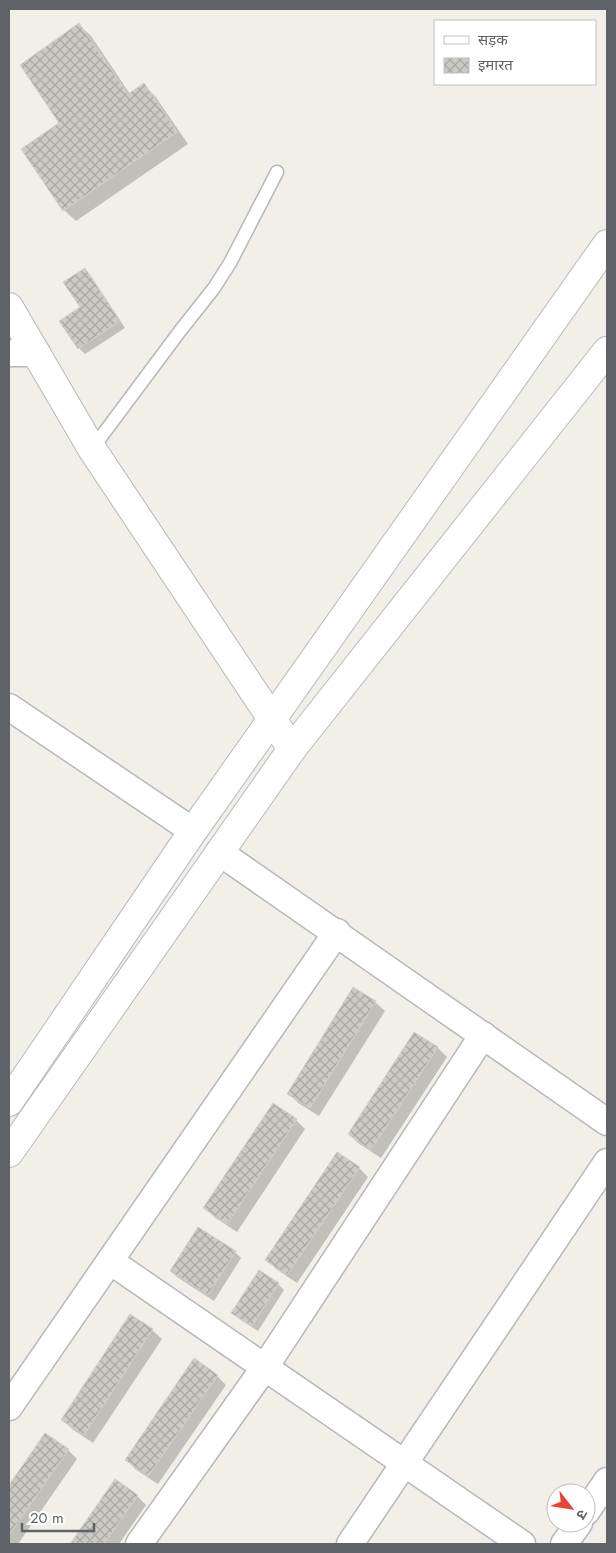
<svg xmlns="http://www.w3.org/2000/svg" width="616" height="1553" font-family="Jost,'Noto Sans Devanagari',sans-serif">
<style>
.shadow{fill:#0003}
.building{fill:url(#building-cross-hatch);stroke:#d6d1c6}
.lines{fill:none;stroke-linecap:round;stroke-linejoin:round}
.service-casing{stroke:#b5b8bc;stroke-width:15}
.minor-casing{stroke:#b5b8bc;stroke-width:29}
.tertiary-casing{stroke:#b5b8bc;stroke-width:30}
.secondary-casing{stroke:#b6babf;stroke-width:30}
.service{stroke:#fff;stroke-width:12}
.minor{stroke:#fff;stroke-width:26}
.tertiary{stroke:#fff;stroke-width:28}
.secondary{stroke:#fff;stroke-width:28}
</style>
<defs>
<pattern id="building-cross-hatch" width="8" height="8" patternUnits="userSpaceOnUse" patternTransform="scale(1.25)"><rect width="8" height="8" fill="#cccac5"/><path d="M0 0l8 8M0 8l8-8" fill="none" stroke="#a9a8a4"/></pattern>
</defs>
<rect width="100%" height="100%" fill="#f1efe8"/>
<g class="shadow">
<path d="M79,25l12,11 39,58 14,-9 11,11 33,48 -112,77 -12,-11 -3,-87z"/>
<path d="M85,270l6,6 34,52 -40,26 -6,-6z"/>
<path d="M354,989l21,13 10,9 -66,105 -21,-13 -9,-10z"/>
<path d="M415,1033l23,15 9,9 -66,101 -23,-15 -9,-9z"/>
<path d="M296,1120l9,9 -68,103 -23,-15 -9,-9z"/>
<path d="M359,1168l9,9 -71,106 -21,-14 -10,-10z"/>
<path d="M235,1252l6,6 -27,43 -37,-24 -6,-6z"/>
<path d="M278,1284l6,6 -26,41 -19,-12 -6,-7z"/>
<path d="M152,1330l10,9 -69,104 -21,-14 -9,-9z"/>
<path d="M217,1376l9,9 -68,99 -23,-15 -9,-10z"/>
<path d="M46,1434l22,16 9,9 -59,85h-9v-56z"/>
<path d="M115,1481l22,15 9,9 -27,39h-47z"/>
</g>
<g class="building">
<path d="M79,23l49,71 16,-11 33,49 -114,79 -42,-62 38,-26 -39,-58z"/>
<path d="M85,268l35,53 -42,28 -19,-28 21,-14 -17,-25z"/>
<path d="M353,987l23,14 -66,107 -23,-14z"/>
<path d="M414,1032l24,15 -67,103 -23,-16z"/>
<path d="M273,1103l24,16 -70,105 -24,-16z"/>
<path d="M337,1152l23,15 -73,108 -22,-15z"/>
<path d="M198,1227l38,24 -28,44 -38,-24z"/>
<path d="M259,1270l20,13 -27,43 -21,-13z"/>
<path d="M130,1314l23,15 -69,106 -23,-15z"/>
<path d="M194,1358l24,17 -70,101 -23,-16z"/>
<path d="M45,1433l24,16 -60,86v-50z"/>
<path d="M115,1479l23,16 -34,49h-34z"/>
</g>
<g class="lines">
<defs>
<path id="service" d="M92,449l88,-118 34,-43 16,-25 47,-91"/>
<g id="minor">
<path d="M9,353h28"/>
<path d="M9,707l184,124"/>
<path d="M219,852l388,270"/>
<path d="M110,1261l412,283"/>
<path d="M9,1407l328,-475"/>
<path d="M586,1512l21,-31"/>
<path d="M139,1544l126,-177 218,-332"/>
<path d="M350,1544l257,-382"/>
<path d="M564,1544l15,-21"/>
</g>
<path id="tertiary" d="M9,307l83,142 200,300"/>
<g id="secondary">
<path d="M9,1102l184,-271 414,-587"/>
<path d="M9,1153l283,-404 315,-398"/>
</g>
</defs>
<use href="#service" class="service-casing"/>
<use href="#minor" class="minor-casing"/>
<use href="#tertiary" class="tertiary-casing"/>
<use href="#secondary" class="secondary-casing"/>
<use href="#service" class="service"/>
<use href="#minor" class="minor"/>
<use href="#tertiary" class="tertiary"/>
<use href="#secondary" class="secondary"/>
</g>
<rect width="616" height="1553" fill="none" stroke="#5f6368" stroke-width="20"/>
<rect x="434" y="20" width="162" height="65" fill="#ffffff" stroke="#bfc1c3"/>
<rect x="444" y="36" width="25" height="8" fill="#ffffff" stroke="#bfc1c3"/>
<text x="478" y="45" font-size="15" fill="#5f6368">सड़क</text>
<rect x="444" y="58" width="25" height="15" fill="url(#building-cross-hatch)" stroke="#bfc1c3"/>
<text x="478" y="70" font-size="15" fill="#5f6368">इमारत</text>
<g transform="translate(571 1508) rotate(121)"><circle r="24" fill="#ffffff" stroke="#bfc1c3"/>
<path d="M0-4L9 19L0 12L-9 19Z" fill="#ea4335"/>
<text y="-8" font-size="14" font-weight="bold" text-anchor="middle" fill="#5f6368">उ</text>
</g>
<path d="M22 1523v8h72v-8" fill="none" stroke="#5f6368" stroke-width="2.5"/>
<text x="30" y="1523" font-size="15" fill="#5f6368" stroke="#ffffff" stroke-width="4" paint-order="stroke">20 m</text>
</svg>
